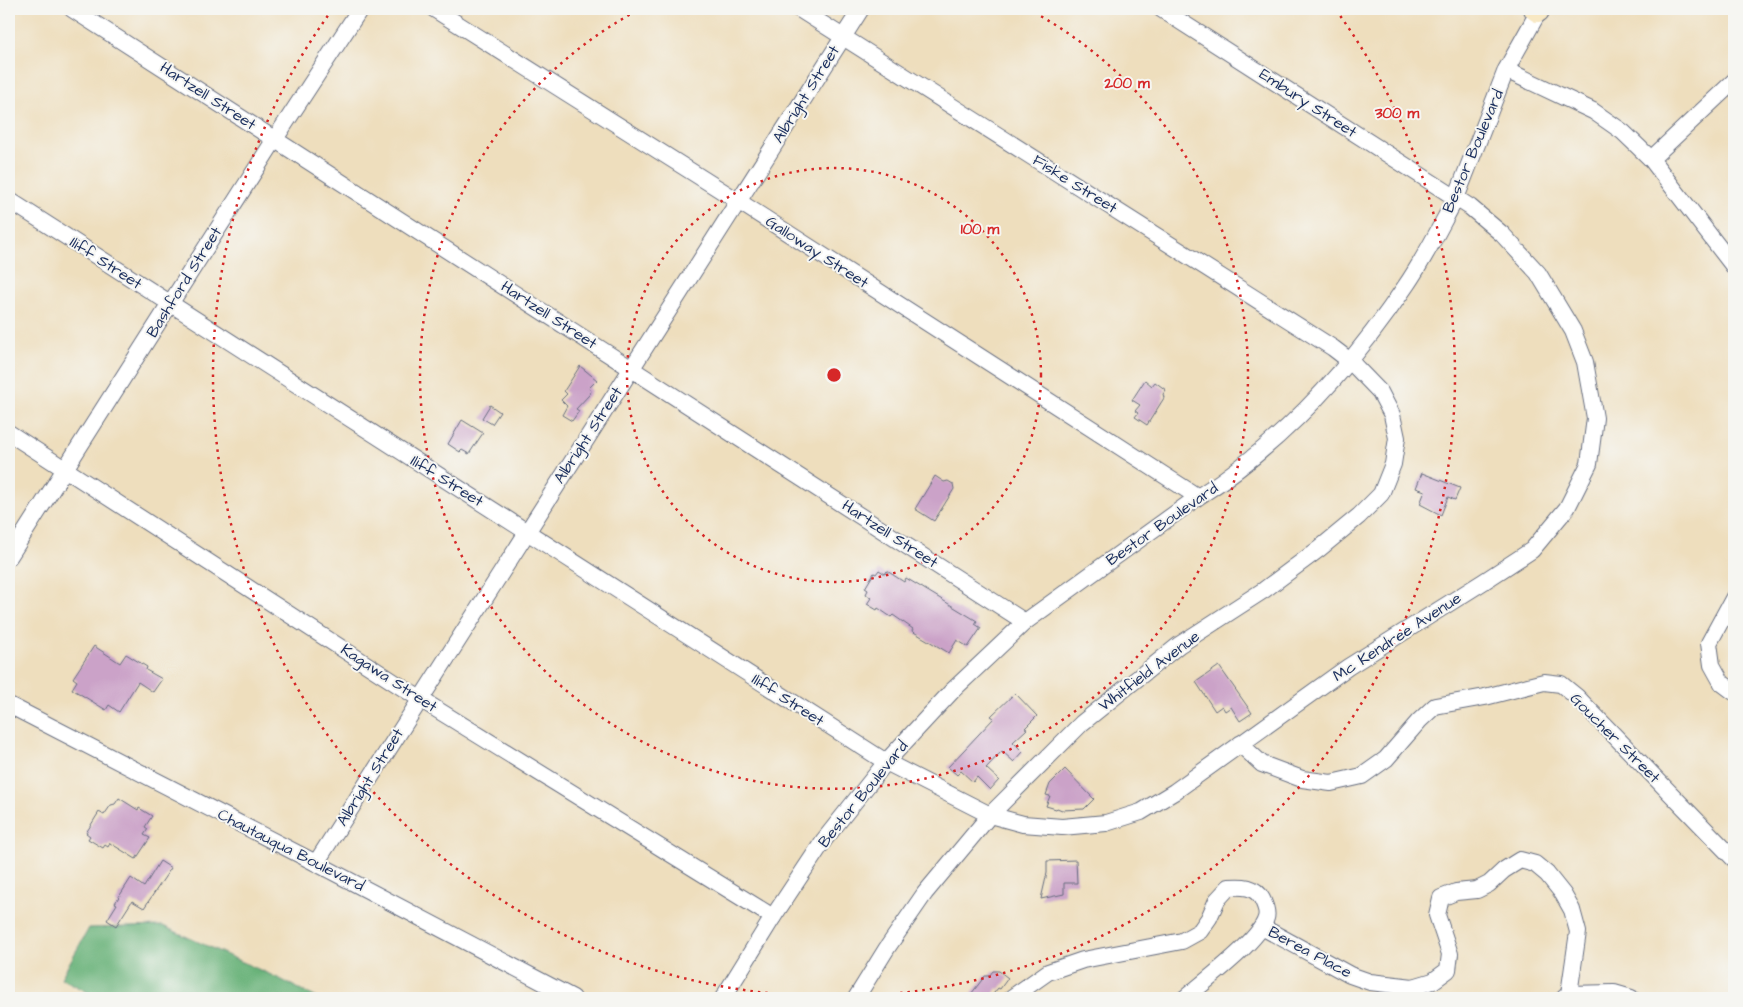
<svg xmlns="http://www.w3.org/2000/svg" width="1743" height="1007" font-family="'Architects Daughter',sans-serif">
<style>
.forest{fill:#69b279;stroke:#42706c}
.building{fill:#cba2c8}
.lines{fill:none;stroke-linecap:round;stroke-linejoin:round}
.street-casing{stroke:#656c7f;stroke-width:18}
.secondary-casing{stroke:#656c7f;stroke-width:24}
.street{stroke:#fff;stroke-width:16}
.secondary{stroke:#f8e8c3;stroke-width:22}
.ring{fill:none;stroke:#d62828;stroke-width:2.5;stroke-dasharray:2.5 5}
.labels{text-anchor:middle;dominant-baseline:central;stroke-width:4;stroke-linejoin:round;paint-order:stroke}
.street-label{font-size:16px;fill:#1b2f5e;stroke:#f6f6f2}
.centre{fill:#d62828;stroke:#f6f6f2;stroke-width:2.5}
.ring-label{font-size:15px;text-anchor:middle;font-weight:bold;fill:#d62828;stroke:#f6f6f2;stroke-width:4;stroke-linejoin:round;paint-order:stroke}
</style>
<rect width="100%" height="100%" fill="#f6f6f2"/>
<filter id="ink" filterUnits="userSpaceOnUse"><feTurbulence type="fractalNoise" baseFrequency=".02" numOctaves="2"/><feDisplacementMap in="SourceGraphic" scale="10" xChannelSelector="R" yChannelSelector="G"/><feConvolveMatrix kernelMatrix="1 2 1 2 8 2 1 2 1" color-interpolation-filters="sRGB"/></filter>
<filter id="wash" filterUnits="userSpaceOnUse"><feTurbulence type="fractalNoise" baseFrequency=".0096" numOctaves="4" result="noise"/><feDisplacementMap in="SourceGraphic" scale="20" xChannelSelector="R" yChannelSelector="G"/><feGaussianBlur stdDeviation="1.12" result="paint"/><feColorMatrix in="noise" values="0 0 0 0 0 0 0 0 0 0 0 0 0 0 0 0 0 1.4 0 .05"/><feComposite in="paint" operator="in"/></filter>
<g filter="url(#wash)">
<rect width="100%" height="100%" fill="#eedebd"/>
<path class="forest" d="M163,926l117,53 37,19h-218l-38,-20 28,-50z"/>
<g id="blocks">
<g class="building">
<path d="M580,366l17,14 -8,8 2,3 -2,4 -13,14 3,2 -7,10 -10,-6 5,-9 -6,-6 6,-6 -3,-3z"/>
<path d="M1145,380l7,6 3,-4 11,8 -3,4 1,4 -17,27 -12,-8 3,-4 -3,-2 5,-6 -8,-5z"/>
<path d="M490,405l10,7 -8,12 -10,-6z"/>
<path d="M462,420l21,13 -14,21 -7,-4 -2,2 -12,-8z"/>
<path d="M1422,473l38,15 -5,12 -7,-3 -7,18 -21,-11 5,-13 -9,-3z"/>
<path d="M935,476l9,6 4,-1 5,3 1,5 -20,32 -19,-12z"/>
<path d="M879,570l6,4 2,-3 17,11 2,-4 71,43 -2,3 6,4 -13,19 -11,-7 -8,13 -37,-22 1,-2 -20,-14 -2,2 -13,-9 -1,2 -10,-6 4,-6 -5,-4 2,-4 -3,-2 9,-15 2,1z"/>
<path d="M94,646l26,17 6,-9 21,13 -1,3 16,9 -9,13 -15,-10 -19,30 -10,-7 -3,5 -34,-21 5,-8 -4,-3z"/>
<path d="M1219,666l33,47 -12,8 -9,-14 -6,4 -3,-5 -7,5 -19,-29z"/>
<path d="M1015,693l22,23 -12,12 2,1 -14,13 10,10 -9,10 -12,-11 -16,17 13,12 -9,10 -13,-13 -4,5 -12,-11 -4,4 -9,-8 46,-49 -3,-2z"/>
<path d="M1065,769l29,30 -10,10 -22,1 -5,-2 -1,1 -10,-3 4,-10 -4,-1 4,-11z"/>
<path d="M119,798l19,12 1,-2 13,8 -7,11 3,2 -4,6 6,3 -14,21 -26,-16 -2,4 -3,-2 -2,3 -15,-9 2,-3 -4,-3 13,-21 5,3 7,-10 4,-1z"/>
<path d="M1076,860l1,23h-13v11l-23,5 6,-26v-12z"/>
<path d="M160,861l11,7 -27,40 -12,-7 -16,25 -9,-6 10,-16 -2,-1 16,-25 13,9z"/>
<path d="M993,971h6l9,7 -8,11 -2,-1 -8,10h-22l17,-22h4z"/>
</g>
</g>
</g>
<g filter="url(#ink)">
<use href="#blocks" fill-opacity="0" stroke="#656c7f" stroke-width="1"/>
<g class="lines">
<defs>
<g id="street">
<path d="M72,9l953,613"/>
<path d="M434,9l304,192 460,296"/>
<path d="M799,9l534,339 17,13 30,31 12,23 5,23 -4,26 -12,30 -22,22 -40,33 -55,41 -85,55 -97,78 -92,92 -65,78 -38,55 -31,50"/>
<path d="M1506,70l87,41 30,21 28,27 83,108"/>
<path d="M1651,159l83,-78"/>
<path d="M9,200l877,562 104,53 33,9 39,3 44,-4 35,-11 33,-20 174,-125 135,-85 49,-32 35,-42 22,-44 6,-46 -10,-56 -12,-31 -35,-58 -36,-39 -32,-27 -309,-198"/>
<path d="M9,433l411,266 353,218"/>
<path d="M9,557l266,-418 85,-130"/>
<path d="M1734,597l-25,46 3,22 10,18 12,9"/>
<path d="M9,705l307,158 257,135"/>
<path d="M1240,744l22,20 40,15 29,4 31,-7 24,-17 33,-38 16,-15 50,-9 59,-15 17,2 16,13 157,162"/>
<path d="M316,863l545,-854"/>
<path d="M1262,927l88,48 20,7 43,5 20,-6 15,-11 2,-16 -13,-39 4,-17 15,-6 21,-2 12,-6 15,-14 16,-10 15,4 12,10 16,20 9,16 6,22 -9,62"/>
<path d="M723,998l50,-81 51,-77 62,-78 67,-72 72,-68 173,-125c85,-54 151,-127 207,-210 19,-27 35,-60 51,-89l50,-128 34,-61"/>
<path d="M1011,998l37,-26 35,-12 99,-19 18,-10 9,-13 8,-18 12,-13c14,-1 26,-1 33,12 3,6 6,13 4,19 -6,22 -62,64 -81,80"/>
<path d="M1564,998l5,-4 45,-1 17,5"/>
</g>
<path id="secondary" d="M1535,9l3,2"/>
</defs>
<use href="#street" class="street-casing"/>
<use href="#secondary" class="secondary-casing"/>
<use href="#street" class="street"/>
<use href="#secondary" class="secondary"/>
</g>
</g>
<g class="ring">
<circle cx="834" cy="375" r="207"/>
<path d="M1028 9A414 414 0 1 1 640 9"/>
<path d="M1336 10A621 621 0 1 1 332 10"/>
</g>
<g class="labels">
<g class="street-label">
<text transform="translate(806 94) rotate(-58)">Albright Street</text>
<text transform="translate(208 96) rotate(33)">Hartzell Street</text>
<text transform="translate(1308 103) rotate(33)">Embury Street</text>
<text transform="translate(1473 151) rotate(-67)">Bestor Boulevard</text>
<text transform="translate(1075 184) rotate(32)">Fiske Street</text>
<text transform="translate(817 252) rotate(33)">Galloway Street</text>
<text transform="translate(106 263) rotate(33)">Iliff Street</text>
<text transform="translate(184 282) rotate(-58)">Bashford Street</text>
<text transform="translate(549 315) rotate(33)">Hartzell Street</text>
<text transform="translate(588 435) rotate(-57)">Albright Street</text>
<text transform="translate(447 481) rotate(32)">Iliff Street</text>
<text transform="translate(1162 524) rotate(-35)">Bestor Boulevard</text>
<text transform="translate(890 534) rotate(33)">Hartzell Street</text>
<text transform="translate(1397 637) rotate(-33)">Mc Kendree Avenue</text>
<text transform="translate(1149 671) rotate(-37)">Whitfield Avenue</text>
<text transform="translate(389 678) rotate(33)">Kagawa Street</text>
<text transform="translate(788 700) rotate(33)">Iliff Street</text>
<text transform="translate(1615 738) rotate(45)">Goucher Street</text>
<text transform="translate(370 777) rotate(-58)">Albright Street</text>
<text transform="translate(863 794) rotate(-51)">Bestor Boulevard</text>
<text transform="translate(291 850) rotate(27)">Chautauqua Boulevard</text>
<text transform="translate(1310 952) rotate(28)">Berea Place</text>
</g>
</g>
<circle cx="834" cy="375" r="8" class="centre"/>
<g class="ring-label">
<text x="1127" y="88">200 m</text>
<text x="1397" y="118">300 m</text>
<text x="980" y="234">100 m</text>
</g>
<rect width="1743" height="1007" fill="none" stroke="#f6f6f2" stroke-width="30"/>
</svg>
